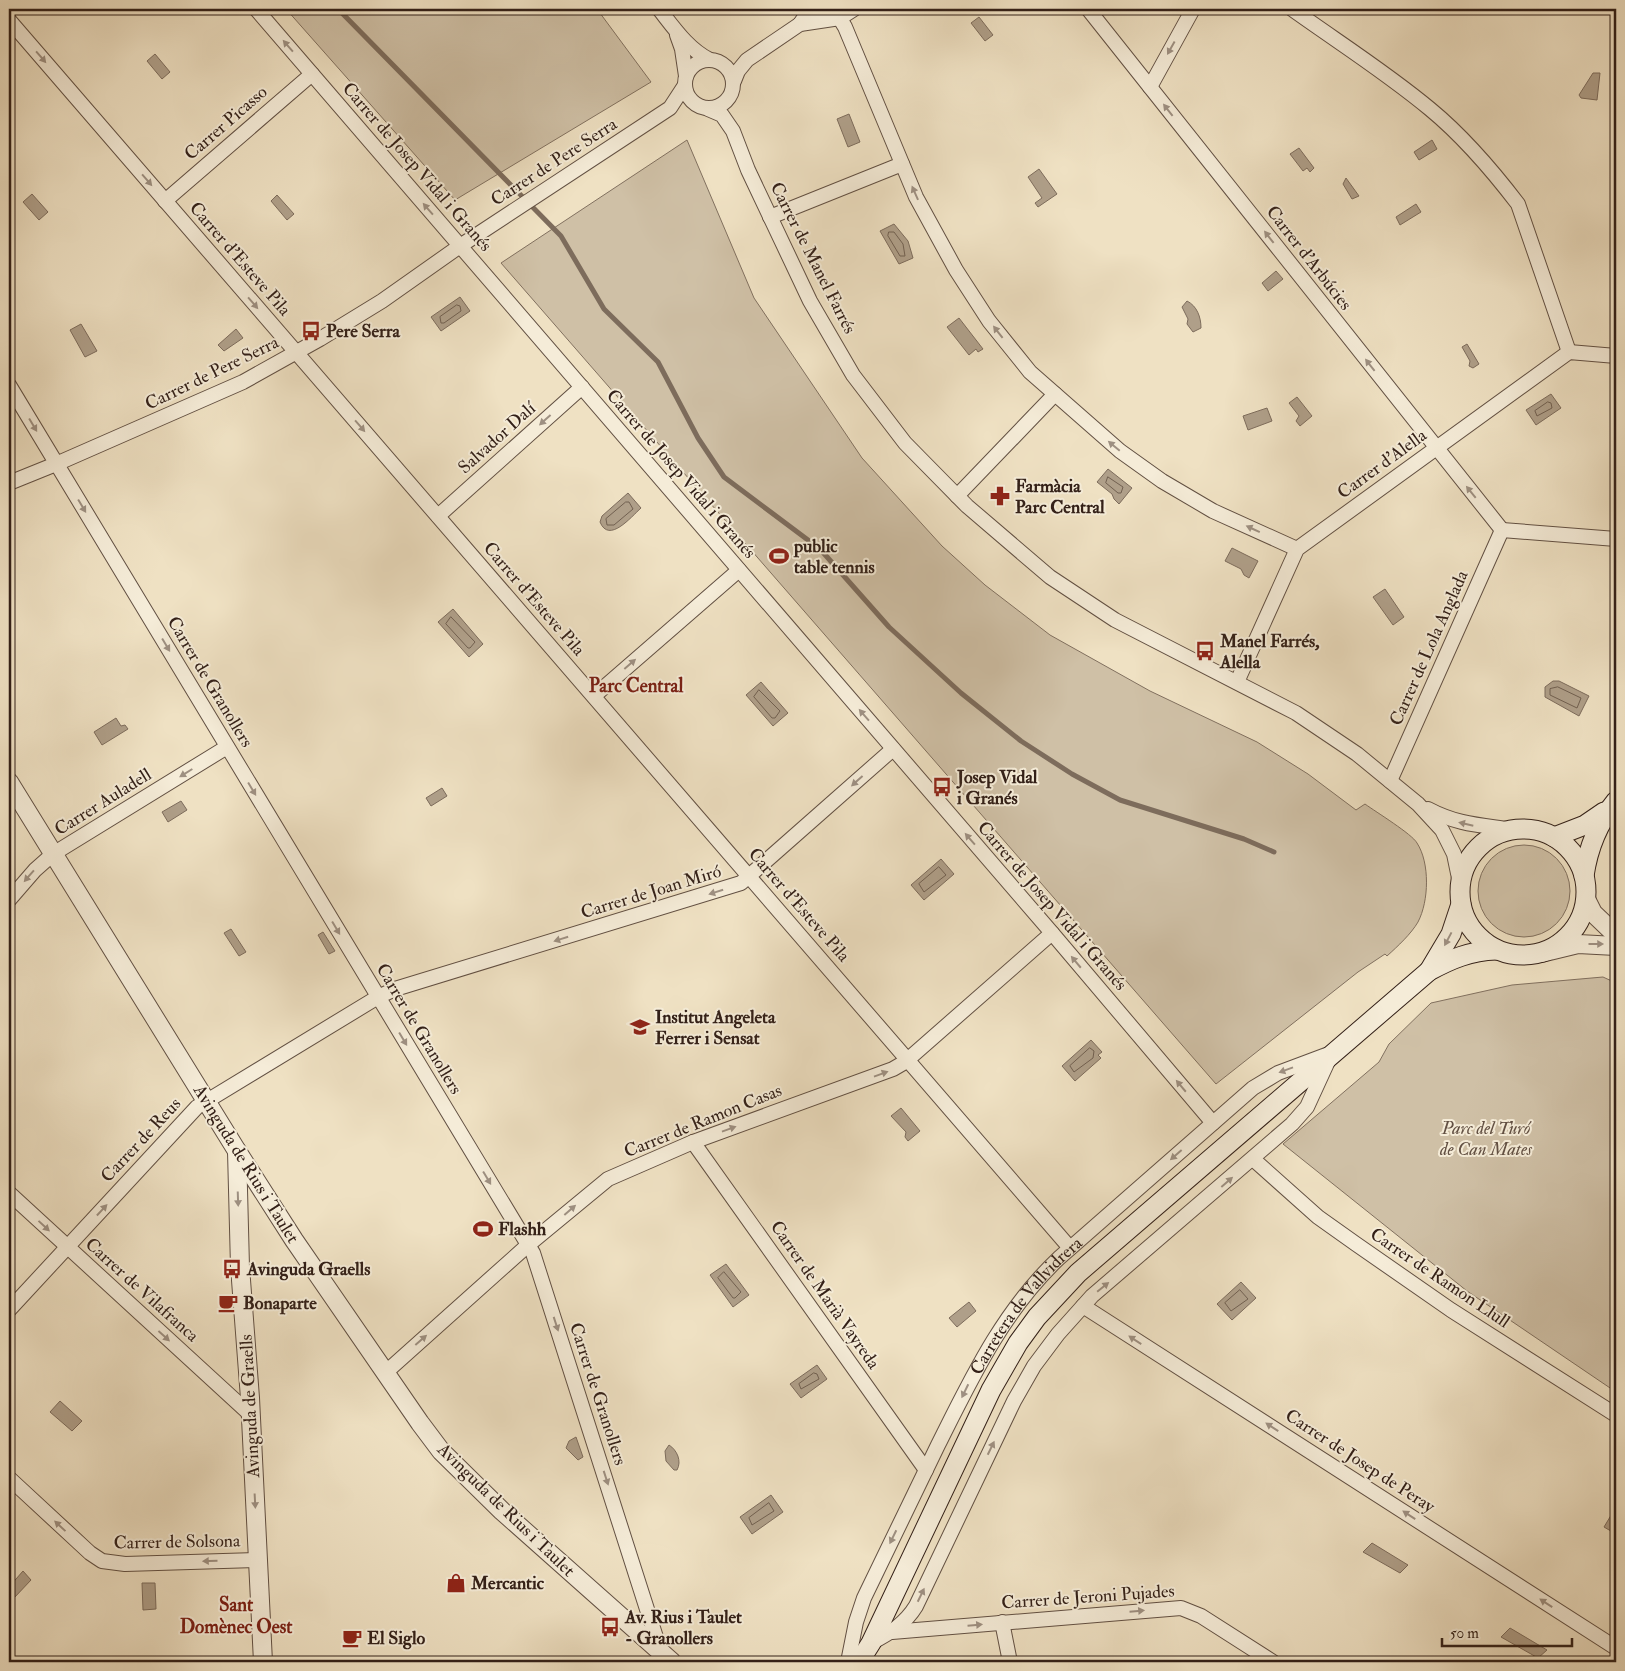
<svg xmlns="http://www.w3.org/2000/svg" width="1625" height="1671" font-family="'IM FELL Double Pica',serif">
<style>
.green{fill:#cfc0a6;stroke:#81705f}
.water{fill:#af9f89;stroke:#7d6c5c}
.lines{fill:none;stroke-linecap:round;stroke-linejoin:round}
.shore{stroke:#716050;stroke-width:1}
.stream{stroke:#7d6c5c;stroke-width:5}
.minor-casing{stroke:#625043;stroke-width:16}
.tertiary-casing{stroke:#625043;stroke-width:20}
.secondary-casing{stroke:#332018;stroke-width:21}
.minor{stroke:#f5ecd8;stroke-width:14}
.tertiary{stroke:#f5ecd8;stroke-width:18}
.secondary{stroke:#f5ecd8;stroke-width:19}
.oneway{fill:#9e9082}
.labels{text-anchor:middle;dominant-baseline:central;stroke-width:4;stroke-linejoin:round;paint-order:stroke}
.street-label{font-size:18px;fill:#332018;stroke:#f5ecd8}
.poi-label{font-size:18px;font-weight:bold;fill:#332018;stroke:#f5ecd8;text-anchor:start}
.park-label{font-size:18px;font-style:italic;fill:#625043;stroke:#f5ecd8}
.neighbourhood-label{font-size:19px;font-weight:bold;fill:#7a1f14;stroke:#f5ecd8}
</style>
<rect width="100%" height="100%" fill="#efe1c3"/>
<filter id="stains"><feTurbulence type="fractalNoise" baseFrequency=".004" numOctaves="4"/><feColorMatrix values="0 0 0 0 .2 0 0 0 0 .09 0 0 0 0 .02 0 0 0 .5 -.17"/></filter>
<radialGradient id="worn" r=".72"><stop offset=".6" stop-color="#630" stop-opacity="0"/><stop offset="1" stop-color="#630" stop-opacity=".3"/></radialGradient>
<g class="green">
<path d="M286,9h311l54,73 -196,118z"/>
<path d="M687,140l67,158 108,160 80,88 43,39 65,50 100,56 107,51 51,32 48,36 9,-6c11,8 47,30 52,39 13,20 12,58 1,79 -7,12 -20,24 -31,34l-2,-2 -27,18 -142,112 -715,-821z"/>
<circle cx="1524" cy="891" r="46"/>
<path d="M1603,977l13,6v409l-149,-101 -184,-147 96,-82 10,-18 42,-41 81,-18z"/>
</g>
<g class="water">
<path d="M979,17l14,18 -8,6 -14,-18z"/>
<path d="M155,54l15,18 -8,7 -15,-18z"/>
<path d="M1593,73h7l-3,27 -16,-2 -2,-3z"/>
<path d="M849,114l11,28 -12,5 -11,-28z"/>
<path d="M1432,140l5,9 -18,11 -5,-8z"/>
<path d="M1299,148l15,20 -4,4 -3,-4 -4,3 -13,-17z"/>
<path d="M1039,169l18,25 -19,13 -3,-4 7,-5 -14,-21z"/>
<path d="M1346,178l13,18 -7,3 -9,-15z"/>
<path d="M32,194l16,18 -9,8 -16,-18z"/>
<path d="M277,195l17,19 -7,6 -16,-19z"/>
<path d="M1416,204l5,8 -21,13 -4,-8z"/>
<path d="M894,224l14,17 5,17 -14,6 -19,-33z"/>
<path d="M1276,271l7,8 -15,12 -6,-8z"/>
<path d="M460,297l10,14 -29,20 -10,-14z"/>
<path d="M1187,301c10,5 14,16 14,27l-8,4 -6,-8 1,-5 -6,-12z"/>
<path d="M959,318l24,31 -5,3 -2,-3 -7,6 -22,-28z"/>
<path d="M81,324l16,27 -12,6 -15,-27z"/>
<path d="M236,329l7,9 -19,13 -6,-6z"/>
<path d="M1467,344l12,20 -6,4 -4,-2 1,-5 -8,-14z"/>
<path d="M1551,394l10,14 -25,17 -10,-15z"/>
<path d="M1297,397l15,19 -12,10 -4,-5 3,-5 -10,-13z"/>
<path d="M1267,408l5,13 -24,9 -5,-14z"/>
<path d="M1108,469l24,19 -13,16 -5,-5 -2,-5 -15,-12z"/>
<path d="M628,493l13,15c-10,9 -32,36 -41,14l2,-6z"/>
<path d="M1232,548l26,13 -9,17 -5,-3 -3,-6 -16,-8z"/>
<path d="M1385,589l19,28 -11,8 -20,-28z"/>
<path d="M453,609l30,35 -14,13 -31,-35z"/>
<path d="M1553,681h6l30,15 -10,20 -34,-19v-10z"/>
<path d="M761,682l27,31 -15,13 -27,-31z"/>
<path d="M116,718l5,8 4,-1 3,4 -26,16 -8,-13z"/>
<path d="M442,788l5,8 -16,10 -5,-8z"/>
<path d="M181,801l6,9 -19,12 -6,-10z"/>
<path d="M941,859l13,15 -30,26 -13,-15z"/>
<path d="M231,929l15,23 -7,4 -15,-23z"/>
<path d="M323,932l12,19 -6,3 -11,-19z"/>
<path d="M1091,1040l11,12 -4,3 3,3 -26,23 -13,-15z"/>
<path d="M901,1108l19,23 -12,10 -3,-4 1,-5 -15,-16z"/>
<path d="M726,1264l23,31 -16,12 -23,-32z"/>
<path d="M1241,1282l15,16 -24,22 -15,-16z"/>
<path d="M969,1302l7,9 -19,16 -8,-9z"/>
<path d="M817,1365l10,14 -26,19 -11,-14z"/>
<path d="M60,1401l22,20 -10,10 -22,-19z"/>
<path d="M576,1437l7,20 -5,3 -12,-12 3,-7z"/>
<path d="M669,1445c8,5 13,16 8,25h-3l-8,-9 -1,-10z"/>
<path d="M771,1495l12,17 -31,22 -12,-17z"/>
<path d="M1613,1512l3,2v20l-12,-7z"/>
<path d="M1372,1543l36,22 -8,8 -37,-21z"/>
<path d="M23,1571l8,9 -17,18 -5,1v-12z"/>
<path d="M142,1583h13l1,26 -13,1z"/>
<path d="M1510,1628l37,22 -9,8 -37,-21z"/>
</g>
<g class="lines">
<g class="shore">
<path d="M889,232h5l9,12 2,12h-5l-12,-20z"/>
<path d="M457,305l3,1 1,5 -17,12h-3l-1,-6z"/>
<path d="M1548,402l3,1 1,5 -15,8 -2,-5z"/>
<path d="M1108,477l15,10 -2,6h-3l-12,-10z"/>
<path d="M626,502h3l4,7 -19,16h-7l-1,-6z"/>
<path d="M451,617l24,25 -5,6h-2l-22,-24z"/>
<path d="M1558,687l23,11 -4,10 -27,-13v-6z"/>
<path d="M759,690l21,21 -5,7h-3l-18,-21z"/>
<path d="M939,867l7,8 -22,17 -5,-8z"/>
<path d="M1090,1048l4,3 -1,7 -19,14 -4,-6z"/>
<path d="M724,1272l17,20 -6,6h-2l-15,-20z"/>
<path d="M1240,1290l8,9 -17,12 -6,-8z"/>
<path d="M814,1373l3,1 2,5 -18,10 -2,-5z"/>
<path d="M769,1503l5,8 -22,14 -3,-7z"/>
</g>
<path class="stream" d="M338,9l223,227 43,73 54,53 40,76 26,39 96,72 69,78 72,66 60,48 51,33 48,26 124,39 30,13"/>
<defs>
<g id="minor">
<path d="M256,9l796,924 161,190"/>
<path d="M659,9c15,19 29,40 51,51"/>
<path d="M834,9l11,18 71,170 40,73 33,51 41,51 90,79 42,30 51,30 84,38"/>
<path d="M1088,9l414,521"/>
<path d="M1292,9c46,33 95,64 138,100 34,28 62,61 88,95l51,148"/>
<path d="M9,20l1061,1228"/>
<path d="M800,24l10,-15"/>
<path d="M677,35l5,14 4,27"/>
<circle cx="709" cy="84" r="24"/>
<path d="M734,81l4,-10 9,-11 53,-36 40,-6 14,-9"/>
<path d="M1150,87l43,-78"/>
<path d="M708,109l14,6 11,16 15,39 62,131 43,74 52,68 62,63 83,71 65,43 181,93 61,41 61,50 24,26 12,24 6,29"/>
<path d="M165,201l147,-127"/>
<path d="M770,217l132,-53"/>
<path d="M9,385l524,868 128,400"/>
<path d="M9,483l47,-19 187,-82 77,-43 62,-38 78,-55 210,-138 15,-23"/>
<path d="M957,496l98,-102"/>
<path d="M438,516l144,-129"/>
<path d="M1502,530l114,9"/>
<path d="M1237,682l60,-133 272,-197 47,4"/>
<path d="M594,696l145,-126"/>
<path d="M1390,781l112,-251"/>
<path d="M1428,809c30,16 53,16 86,21"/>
<path d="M9,900l26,-30 18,-16 174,-107"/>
<path d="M693,1142l233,328"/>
<path d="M1253,1159l65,58 38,27 95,66 165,105"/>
<path d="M9,1193l242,222"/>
<path d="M1083,1306l533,342"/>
<path d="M9,1310l188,-203 181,-110 17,-8 346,-106 152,-134"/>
<path d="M385,1373l143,-128 80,-66 85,-37 200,-73 12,-7 147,-129"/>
<path d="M9,1478l81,75 12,8 23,3 133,-4"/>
<path d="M1002,1622l8,40"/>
<path d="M892,1632l289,-24 20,8 72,46"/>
<path d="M871,1643c19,-10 34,-19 45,-37l98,-205 20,-35 24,-32 34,-38 200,-172 15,-17 22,-48"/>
<path id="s1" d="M848,1662l8,-40 8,-24c25,-51 49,-102 74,-153 34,-68 65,-134 121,-187l194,-170 25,-15 48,-18"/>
</g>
<g id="tertiary">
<path d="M9,782l228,369 57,89 126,183 21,28 61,60 170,151"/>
<path d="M1586,899l7,14 23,22"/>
<path d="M1541,953l37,-9 38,2"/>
<path d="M237,1151l3,116 10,131 13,264"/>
</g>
<g id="secondary">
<circle cx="1523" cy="892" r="63"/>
<path d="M1554,837l31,-12 19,-13"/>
<path d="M1584,876c4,-28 14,-53 32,-75"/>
<path d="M1429,971l22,-37 10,-30"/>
<path d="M859,1662l12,-19 120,-253 27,-47 19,-26 41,-44 351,-302c22,-12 41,-20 67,-21"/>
</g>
</defs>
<use href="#minor" class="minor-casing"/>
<use href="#tertiary" class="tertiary-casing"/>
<use href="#secondary" class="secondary-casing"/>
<use href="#minor" class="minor"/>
<use href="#tertiary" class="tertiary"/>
<use href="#secondary" class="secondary"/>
</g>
<defs><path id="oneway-solid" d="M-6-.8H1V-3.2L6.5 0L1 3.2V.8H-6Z" transform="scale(1.25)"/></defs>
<g class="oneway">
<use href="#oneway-solid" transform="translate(288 46) rotate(-131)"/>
<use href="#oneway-solid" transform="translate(1171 48) rotate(119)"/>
<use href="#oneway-solid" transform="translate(41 57) rotate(49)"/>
<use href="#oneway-solid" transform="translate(1168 110) rotate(-128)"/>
<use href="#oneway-solid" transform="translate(147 180) rotate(49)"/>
<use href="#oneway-solid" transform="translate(915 193) rotate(-114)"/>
<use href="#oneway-solid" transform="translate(428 209) rotate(-131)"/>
<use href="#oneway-solid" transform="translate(1269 237) rotate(-128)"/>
<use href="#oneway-solid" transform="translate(253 303) rotate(49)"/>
<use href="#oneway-solid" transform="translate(998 332) rotate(-128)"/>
<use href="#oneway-solid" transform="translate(1370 365) rotate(-128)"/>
<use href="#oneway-solid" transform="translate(545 420) rotate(138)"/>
<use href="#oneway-solid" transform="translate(33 425) rotate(59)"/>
<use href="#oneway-solid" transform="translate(360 426) rotate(49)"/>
<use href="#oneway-solid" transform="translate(1114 446) rotate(-140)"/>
<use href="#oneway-solid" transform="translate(1471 492) rotate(-129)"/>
<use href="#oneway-solid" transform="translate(82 506) rotate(59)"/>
<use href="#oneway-solid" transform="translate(1253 529) rotate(-155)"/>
<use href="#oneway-solid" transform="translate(166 645) rotate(59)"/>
<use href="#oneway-solid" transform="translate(630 664) rotate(-41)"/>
<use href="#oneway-solid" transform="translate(864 715) rotate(-131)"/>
<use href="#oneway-solid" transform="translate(186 773) rotate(148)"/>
<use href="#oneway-solid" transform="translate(857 781) rotate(138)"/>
<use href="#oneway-solid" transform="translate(252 789) rotate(59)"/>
<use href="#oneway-solid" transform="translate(1466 824) rotate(-167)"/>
<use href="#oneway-solid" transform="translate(970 839) rotate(-131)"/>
<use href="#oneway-solid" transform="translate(29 876) rotate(131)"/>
<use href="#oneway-solid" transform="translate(716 892) rotate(163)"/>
<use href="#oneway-solid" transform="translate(336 928) rotate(59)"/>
<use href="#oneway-solid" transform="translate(561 939) rotate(163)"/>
<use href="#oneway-solid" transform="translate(1448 939) rotate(118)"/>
<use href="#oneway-solid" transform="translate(1596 944)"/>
<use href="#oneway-solid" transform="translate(1076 962) rotate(-130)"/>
<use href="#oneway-solid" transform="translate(403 1039) rotate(59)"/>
<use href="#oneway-solid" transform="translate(1286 1070) rotate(160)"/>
<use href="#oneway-solid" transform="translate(881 1074) rotate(-20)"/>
<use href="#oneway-solid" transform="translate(1181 1086) rotate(-130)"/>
<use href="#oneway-solid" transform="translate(729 1129) rotate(-20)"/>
<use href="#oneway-solid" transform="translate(1176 1155) rotate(139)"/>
<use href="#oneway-solid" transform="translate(487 1178) rotate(59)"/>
<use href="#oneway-solid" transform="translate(1227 1182) rotate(-41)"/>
<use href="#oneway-solid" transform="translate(238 1199) rotate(88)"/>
<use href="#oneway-solid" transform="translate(102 1210) rotate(-47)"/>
<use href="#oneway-solid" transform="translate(570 1210) rotate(-41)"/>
<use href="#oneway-solid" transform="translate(44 1226) rotate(43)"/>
<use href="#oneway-solid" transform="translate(1103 1287) rotate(-39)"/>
<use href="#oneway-solid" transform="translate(556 1324) rotate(72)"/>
<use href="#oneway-solid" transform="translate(164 1336) rotate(42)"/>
<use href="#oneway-solid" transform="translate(421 1340) rotate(-41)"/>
<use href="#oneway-solid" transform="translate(1135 1340) rotate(-147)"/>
<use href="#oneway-solid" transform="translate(965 1391) rotate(116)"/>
<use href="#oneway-solid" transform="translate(1272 1427) rotate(-147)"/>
<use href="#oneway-solid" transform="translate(991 1448) rotate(-64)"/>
<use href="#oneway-solid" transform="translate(606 1478) rotate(72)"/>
<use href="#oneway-solid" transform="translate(255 1501) rotate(87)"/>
<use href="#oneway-solid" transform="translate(1409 1515) rotate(-147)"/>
<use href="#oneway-solid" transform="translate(60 1526) rotate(-137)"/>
<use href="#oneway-solid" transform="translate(893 1537) rotate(116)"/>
<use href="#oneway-solid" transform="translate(210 1561) rotate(178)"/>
<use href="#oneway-solid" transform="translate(921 1595) rotate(-64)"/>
<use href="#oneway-solid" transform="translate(1546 1603) rotate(-147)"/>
<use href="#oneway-solid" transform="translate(1137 1611) rotate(-5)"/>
<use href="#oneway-solid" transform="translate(975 1625) rotate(-5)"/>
</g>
<defs>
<symbol id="bus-bare" viewBox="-9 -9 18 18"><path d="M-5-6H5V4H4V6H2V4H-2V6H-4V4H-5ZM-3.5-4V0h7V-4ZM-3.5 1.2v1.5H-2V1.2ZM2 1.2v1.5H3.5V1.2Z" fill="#8f2418" stroke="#f5ecd8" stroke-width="2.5" paint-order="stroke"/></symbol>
<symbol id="pharmacy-bare" viewBox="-9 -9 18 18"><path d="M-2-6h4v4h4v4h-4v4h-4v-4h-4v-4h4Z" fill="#8f2418" stroke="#f5ecd8" stroke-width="2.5" paint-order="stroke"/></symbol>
<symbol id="stadium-bare" viewBox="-9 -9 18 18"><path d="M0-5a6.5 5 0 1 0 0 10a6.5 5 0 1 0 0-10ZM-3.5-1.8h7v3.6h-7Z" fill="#8f2418" stroke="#f5ecd8" stroke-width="2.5" paint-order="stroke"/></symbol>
<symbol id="school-bare" viewBox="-9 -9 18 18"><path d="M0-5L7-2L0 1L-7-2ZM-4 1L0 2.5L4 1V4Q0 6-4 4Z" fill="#8f2418" stroke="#f5ecd8" stroke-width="2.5" paint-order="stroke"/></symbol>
<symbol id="cafe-bare" viewBox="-9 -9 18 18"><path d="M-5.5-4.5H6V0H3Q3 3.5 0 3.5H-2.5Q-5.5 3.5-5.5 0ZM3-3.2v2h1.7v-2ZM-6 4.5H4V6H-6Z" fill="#8f2418" stroke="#f5ecd8" stroke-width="2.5" paint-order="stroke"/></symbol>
<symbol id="shop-bare" viewBox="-9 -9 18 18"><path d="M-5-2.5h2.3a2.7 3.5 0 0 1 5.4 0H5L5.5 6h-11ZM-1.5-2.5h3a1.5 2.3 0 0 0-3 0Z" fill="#8f2418" stroke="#f5ecd8" stroke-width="2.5" paint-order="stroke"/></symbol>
</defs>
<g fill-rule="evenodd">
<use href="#bus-bare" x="297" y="317" width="28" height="28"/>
<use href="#pharmacy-bare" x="986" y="482" width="28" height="28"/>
<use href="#stadium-bare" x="765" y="542" width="28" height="28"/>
<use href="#bus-bare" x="1191" y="637" width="28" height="28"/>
<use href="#bus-bare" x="928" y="773" width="28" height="28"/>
<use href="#school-bare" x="626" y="1013" width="28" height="28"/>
<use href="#stadium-bare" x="469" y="1215" width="28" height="28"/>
<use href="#bus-bare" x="218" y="1255" width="28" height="28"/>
<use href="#cafe-bare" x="214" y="1289" width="28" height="28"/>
<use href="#shop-bare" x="442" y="1569" width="28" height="28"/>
<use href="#bus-bare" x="596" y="1613" width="28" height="28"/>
<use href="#cafe-bare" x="338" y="1624" width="28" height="28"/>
</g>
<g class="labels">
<g class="street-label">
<text transform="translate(226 123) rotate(-41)">Carrer Picasso</text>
<text transform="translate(554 162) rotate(-33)">Carrer de Pere Serra</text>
<text transform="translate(417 167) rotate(49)">Carrer de Josep Vidal i Granés</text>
<text transform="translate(813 258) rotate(63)">Carrer de Manel Farrés</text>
<text transform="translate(1309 258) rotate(52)">Carrer d'Arbúcies</text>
<text transform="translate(240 259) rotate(49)">Carrer d'Esteve Pila</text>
<text transform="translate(212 373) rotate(-26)">Carrer de Pere Serra</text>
<text transform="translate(497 438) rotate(-42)">Salvador Dalí</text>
<text transform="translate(1382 464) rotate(-36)">Carrer d'Alella</text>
<text transform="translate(681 474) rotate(49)">Carrer de Josep Vidal i Granés</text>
<text transform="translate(534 599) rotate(49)">Carrer d'Esteve Pila</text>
<text transform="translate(1429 648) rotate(-66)">Carrer de Lola Anglada</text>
<text transform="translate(210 682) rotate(59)">Carrer de Granollers</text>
<text transform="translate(103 802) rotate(-32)">Carrer Auladell</text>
<text transform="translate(651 892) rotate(-17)">Carrer de Joan Miró</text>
<text transform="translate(799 905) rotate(49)">Carrer d'Esteve Pila</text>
<text transform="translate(1052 906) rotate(49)">Carrer de Josep Vidal i Granés</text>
<text transform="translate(419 1029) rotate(59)">Carrer de Granollers</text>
<text transform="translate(703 1121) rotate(-22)">Carrer de Ramon Casas</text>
<text transform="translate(141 1140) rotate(-47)">Carrer de Reus</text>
<text transform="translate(246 1164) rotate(58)">Avinguda de Rius i Taulet</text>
<text transform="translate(1440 1278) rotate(34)">Carrer de Ramon Llull</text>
<text transform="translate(142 1290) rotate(42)">Carrer de Vilafranca</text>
<text transform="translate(825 1295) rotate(55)">Carrer de Marià Vayreda</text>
<text stroke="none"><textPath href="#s1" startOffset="402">Carretera de Vallvidrera</textPath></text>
<text transform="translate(598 1394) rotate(72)">Carrer de Granollers</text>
<text transform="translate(250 1406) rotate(-93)">Avinguda de Graells</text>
<text transform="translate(1360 1461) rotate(33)">Carrer de Josep de Peray</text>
<text transform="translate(506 1510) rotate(44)">Avinguda de Rius i Taulet</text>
<text transform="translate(177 1542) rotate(-1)">Carrer de Solsona</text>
<text transform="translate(1088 1597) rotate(-4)">Carrer de Jeroni Pujades</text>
</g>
<g class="poi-label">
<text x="326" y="331">Pere Serra</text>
<text x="1015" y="486">Farmàcia<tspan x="1015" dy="21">Parc Central</tspan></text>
<text x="794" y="546">public<tspan x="794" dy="21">table tennis</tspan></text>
<text x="1220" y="641">Manel Farrés,<tspan x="1220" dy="21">Alella</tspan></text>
<text x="957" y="777">Josep Vidal<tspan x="957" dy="21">i Granés</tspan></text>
<text x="655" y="1017">Institut Angeleta<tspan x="655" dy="21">Ferrer i Sensat</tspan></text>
<text x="498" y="1229">Flashh</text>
<text x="247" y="1269">Avinguda Graells</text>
<text x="243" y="1303">Bonaparte</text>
<text x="471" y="1583">Mercantic</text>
<text x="625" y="1617">Av. Rius i Taulet<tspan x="625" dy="21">- Granollers</tspan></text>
<text x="367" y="1638">El Siglo</text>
</g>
<g class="park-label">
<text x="1486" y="1128">Parc del Turó<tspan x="1486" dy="21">de Can Mates</tspan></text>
</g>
<g class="neighbourhood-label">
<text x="636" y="686">Parc Central</text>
<text x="236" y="1605">Sant<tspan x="236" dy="22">Domènec Oest</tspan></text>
</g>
</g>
<rect width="1625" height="1671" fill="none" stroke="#efe1c3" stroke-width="30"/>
<rect x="10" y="10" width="1605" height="1651" fill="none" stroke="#332018" stroke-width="2.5"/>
<rect x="15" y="15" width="1595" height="1641" fill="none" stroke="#332018"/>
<path d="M1442 1638v8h130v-8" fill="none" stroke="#332018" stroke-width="2.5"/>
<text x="1450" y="1638" font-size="15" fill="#332018" stroke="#f5ecd8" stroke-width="4" paint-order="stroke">50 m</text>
<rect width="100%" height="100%" filter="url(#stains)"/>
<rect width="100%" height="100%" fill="url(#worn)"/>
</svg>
